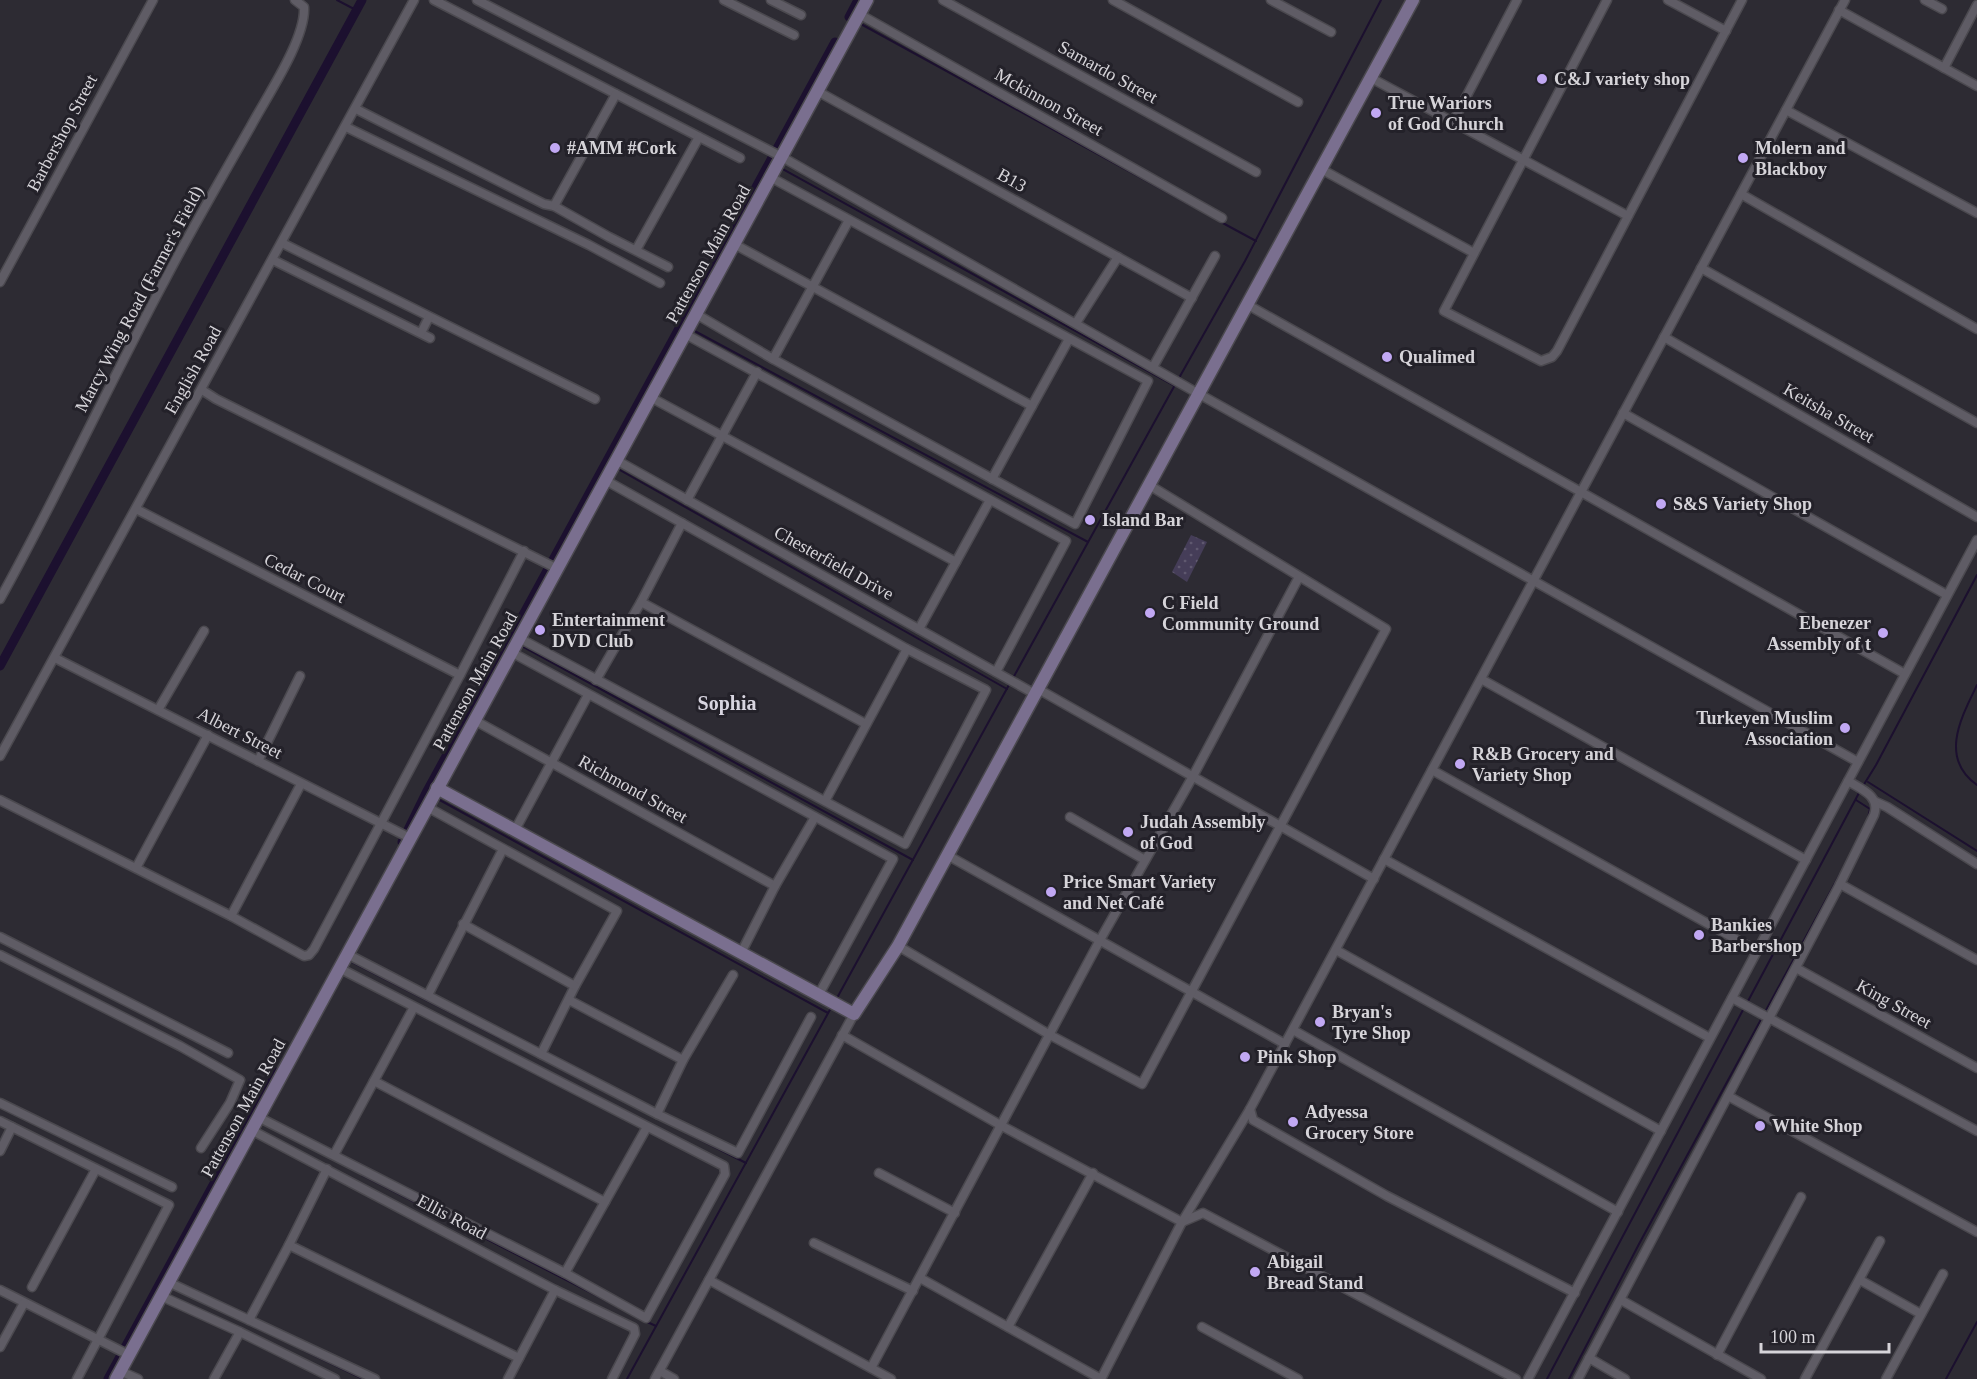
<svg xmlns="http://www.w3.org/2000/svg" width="1977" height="1379" font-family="'Times New Roman',serif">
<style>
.grass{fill:url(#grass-dots)}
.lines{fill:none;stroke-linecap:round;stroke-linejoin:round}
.stream{stroke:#1c102f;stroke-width:2}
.canal{stroke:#1c102f;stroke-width:9}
.street-casing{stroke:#4b494f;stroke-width:11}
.secondary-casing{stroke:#4b494f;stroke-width:15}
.street{stroke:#5f5c65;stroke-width:8}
.secondary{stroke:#7a6f8f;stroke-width:12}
.poi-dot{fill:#c1a8f3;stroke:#232129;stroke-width:2}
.labels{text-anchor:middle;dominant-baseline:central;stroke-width:6;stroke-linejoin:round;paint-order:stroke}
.street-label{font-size:18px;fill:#d6d4d9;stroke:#232129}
.poi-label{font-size:18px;font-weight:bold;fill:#d6d4d9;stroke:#232129;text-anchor:start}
.neighbourhood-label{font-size:20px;font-weight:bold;fill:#d8d5e0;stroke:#232129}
</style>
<defs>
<pattern id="grass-dots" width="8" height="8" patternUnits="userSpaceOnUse" patternTransform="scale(1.5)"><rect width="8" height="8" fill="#453d58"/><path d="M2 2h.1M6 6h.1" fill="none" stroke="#5f586f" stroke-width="1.8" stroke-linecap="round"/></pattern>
</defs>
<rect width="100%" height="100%" fill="#2d2b33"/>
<path class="grass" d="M1191,535l16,7 -20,40 -15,-10z"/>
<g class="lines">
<g class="stream">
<path d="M337,0l19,10"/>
<path d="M859,23l337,185"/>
<path d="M781,168l394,218"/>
<path d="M1219,221l37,20"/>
<path d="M691,329l397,213"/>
<path d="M1179,378l66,-117 136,-261"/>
<path d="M618,469l389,220"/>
<path d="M520,645l393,215"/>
<path d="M1013,678l163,-295"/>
<path d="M1977,685c-16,33 -38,73 0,100"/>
<path d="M1868,782l109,69"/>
<path d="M1863,786l13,-21 101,-190"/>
<path d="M436,798l392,215"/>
<path d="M1856,800l14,9 -2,9"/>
<path d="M350,961l150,77"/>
<path d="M837,998l173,-315"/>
<path d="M1747,1003l113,-212"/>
<path d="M687,1133l59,30"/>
<path d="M362,1175l249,128"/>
<path d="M645,1321l11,5"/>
<path d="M303,1350l60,29"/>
<path d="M627,1379l205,-373"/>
<path d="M1547,1379l197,-371"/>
<path d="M1569,1379l70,-135 201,-370"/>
<path d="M1946,1379l31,-57"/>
</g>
<g class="canal">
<path d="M849,17l9,-17"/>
<path d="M0,666l362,-666"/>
<path d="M402,842l24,-49 409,-751"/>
<path d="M108,1379l142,-262 27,-45"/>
</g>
<defs>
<g id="street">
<path d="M434,0l306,158"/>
<path d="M477,0l305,157 417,237 659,368"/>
<path d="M724,0l70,35"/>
<path d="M771,0l30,15"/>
<path d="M943,0l313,172"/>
<path d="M1113,0l185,102"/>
<path d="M1271,0l60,32"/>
<path d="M1607,0l-163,311 97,50 11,-4 5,-6 185,-351"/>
<path d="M1668,0l58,31"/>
<path d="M1925,0l17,9"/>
<path d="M1839,10l138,76"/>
<path d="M859,14l363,204"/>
<path d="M1944,68l33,-63"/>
<path d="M1371,78l257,138"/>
<path d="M817,91l375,207"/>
<path d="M356,109l188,95 10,2 55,31 59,30"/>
<path d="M1786,110l191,103"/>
<path d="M1453,122l64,-122"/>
<path d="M346,127l243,118 71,38"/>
<path d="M1321,169l153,84"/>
<path d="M1741,194l236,135"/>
<path d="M554,206l62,-112"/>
<path d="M282,243l313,156"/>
<path d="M734,244l298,162 37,-67"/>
<path d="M636,250l63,-113"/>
<path d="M273,260l157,78"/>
<path d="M1701,268l276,155"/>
<path d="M0,282l153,-282"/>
<path d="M1248,305l657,369"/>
<path d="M696,314l77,45 302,165 73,-143 -378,-204"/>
<path d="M1076,323l42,-66"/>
<path d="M421,333l8,-16"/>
<path d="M685,334l381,207 -70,131"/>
<path d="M1664,337l313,180"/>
<path d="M773,359l76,-139"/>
<path d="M1153,367l62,-111"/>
<path d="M202,390l14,9 342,170"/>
<path d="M650,397l306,165"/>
<path d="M1623,413l324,182"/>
<path d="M616,460l419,234"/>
<path d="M992,479l40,-73"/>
<path d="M687,500l70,-128"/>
<path d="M136,509l324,166"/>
<path d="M0,599c58,-104 108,-213 165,-319 27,-52 57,-103 86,-154 16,-30 55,-87 53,-119l-9,-7"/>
<path d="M641,602l225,122"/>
<path d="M919,629l71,-129"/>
<path d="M519,638l386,206 81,-154 -79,-41 -302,-169"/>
<path d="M511,652l382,207 -75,137"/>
<path d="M55,658l355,180"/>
<path d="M1481,679l325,181"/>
<path d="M596,680l45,-78 41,-79"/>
<path d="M1038,689l336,190"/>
<path d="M158,710l46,-79"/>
<path d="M474,720l301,166"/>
<path d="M0,756l414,-756"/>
<path d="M258,761l42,-85"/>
<path d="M1432,770l325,181"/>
<path d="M0,800l231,116 73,40 5,-1 5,-6 146,-274 64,-124"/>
<path d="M825,801l82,-152"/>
<path d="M1876,802l11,5 90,57"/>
<path d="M427,807l190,104 -42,75 -34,68"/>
<path d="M1070,817l75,43"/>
<path d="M515,830l73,-135"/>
<path d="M947,855l338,189"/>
<path d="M1384,859l326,179"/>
<path d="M136,868l72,-133"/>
<path d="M1840,884l137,76"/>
<path d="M231,916l70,-132"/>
<path d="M463,924l112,62"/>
<path d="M0,937l228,116"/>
<path d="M898,946l152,89 92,49 244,-455 -237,-144"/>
<path d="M1336,950l325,181"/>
<path d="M741,953l34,-67 40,-69"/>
<path d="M347,954l310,160 81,39 73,-136"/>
<path d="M0,955l180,91 60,34 -10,23 -29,45"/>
<path d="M1796,968l181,100"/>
<path d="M428,995l75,-146"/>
<path d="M1732,998l245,133"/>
<path d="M569,1000l114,60"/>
<path d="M1293,1030l325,182"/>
<path d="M842,1035l160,91 180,96 21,-9 313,166"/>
<path d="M374,1081l231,121"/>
<path d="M1728,1096l249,136"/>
<path d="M0,1103l172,84"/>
<path d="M1250,1109l3,11 134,76 188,97"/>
<path d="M657,1114l26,-54 50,-85"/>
<path d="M258,1117l307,156 81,45 79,-144 -1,-8 -385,-198"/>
<path d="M0,1121l169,84 -92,174"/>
<path d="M251,1130l304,160 79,38 1,6 -23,45"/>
<path d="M0,1151l12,-24"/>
<path d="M334,1155l80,-148"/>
<path d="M879,1173l76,40"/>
<path d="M814,1243l99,48"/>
<path d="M289,1245l230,113"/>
<path d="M565,1273l82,-146"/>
<path d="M920,1278l181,101"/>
<path d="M709,1280l182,99"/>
<path d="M1860,1280l61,34"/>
<path d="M168,1282l207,97"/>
<path d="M32,1287l64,-118"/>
<path d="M0,1290l129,65"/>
<path d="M161,1296l79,36 95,47"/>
<path d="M1621,1300l140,79"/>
<path d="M249,1320l40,-75 38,-76"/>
<path d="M1008,1327l85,-154"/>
<path d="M1202,1327l96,52"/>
<path d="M0,1347l24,-44"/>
<path d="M1717,1355l84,-158"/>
<path d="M1589,1358l36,21"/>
<path d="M871,1368l229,-428 92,-162 107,-201"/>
<path d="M120,1371l18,8"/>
<path d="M660,1371l14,8"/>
<path d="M214,1379l26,-47"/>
<path d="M508,1379l47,-89"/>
<path d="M655,1379l199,-365"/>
<path d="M1101,1379l81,-157 68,-113 595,-1109"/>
<path d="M1528,1379l449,-839"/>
<path d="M1578,1379l262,-495 34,-69c7,-19 -13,-26 -26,-34"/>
<path d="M1805,1379l75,-138"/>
<path d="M1886,1379l57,-105"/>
</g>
<g id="secondary">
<path d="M437,788l417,226 44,-68 515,-946"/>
<path d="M116,1379l751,-1379"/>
</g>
</defs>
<use href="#street" class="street-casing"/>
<use href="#secondary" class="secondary-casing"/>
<use href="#street" class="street"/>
<use href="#secondary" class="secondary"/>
</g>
<g class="poi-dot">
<circle cx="1542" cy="79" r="6"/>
<circle cx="1376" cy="113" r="6"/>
<circle cx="555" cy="148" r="6"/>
<circle cx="1743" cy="158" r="6"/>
<circle cx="1387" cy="357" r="6"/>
<circle cx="1661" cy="504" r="6"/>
<circle cx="1090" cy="520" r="6"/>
<circle cx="1150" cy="613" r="6"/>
<circle cx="540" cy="630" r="6"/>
<circle cx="1883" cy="633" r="6"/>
<circle cx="1845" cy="728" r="6"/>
<circle cx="1460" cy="764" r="6"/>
<circle cx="1128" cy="832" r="6"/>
<circle cx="1051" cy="892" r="6"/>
<circle cx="1699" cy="935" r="6"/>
<circle cx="1320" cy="1022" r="6"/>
<circle cx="1245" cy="1057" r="6"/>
<circle cx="1293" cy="1122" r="6"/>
<circle cx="1760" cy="1126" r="6"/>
<circle cx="1255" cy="1272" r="6"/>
</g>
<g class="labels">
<g class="street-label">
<text transform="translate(1108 72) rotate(29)">Samardo Street</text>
<text transform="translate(1049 102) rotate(29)">Mckinnon Street</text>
<text transform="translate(62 133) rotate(-62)">Barbershop Street</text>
<text transform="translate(1012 180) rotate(29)">B13</text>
<text transform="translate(708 254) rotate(-61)">Pattenson Main Road</text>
<text transform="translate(139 299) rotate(-62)">Marcy Wing Road (Farmer's Field)</text>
<text transform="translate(193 370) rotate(-61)">English Road</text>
<text transform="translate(1829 413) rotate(30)">Keitsha Street</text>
<text transform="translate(834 563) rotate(29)">Chesterfield Drive</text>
<text transform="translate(305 578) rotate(27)">Cedar Court</text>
<text transform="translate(475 681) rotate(-61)">Pattenson Main Road</text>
<text transform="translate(240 733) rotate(27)">Albert Street</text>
<text transform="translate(633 789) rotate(29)">Richmond Street</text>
<text transform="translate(1894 1004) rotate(29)">King Street</text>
<text transform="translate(243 1108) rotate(-61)">Pattenson Main Road</text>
<text transform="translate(452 1217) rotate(28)">Ellis Road</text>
</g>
<g class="poi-label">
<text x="1554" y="79">C&amp;J variety shop</text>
<text x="1388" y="103">True Wariors<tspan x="1388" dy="21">of God Church</tspan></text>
<text x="567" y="148">#AMM #Cork</text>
<text x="1755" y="148">Molern and<tspan x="1755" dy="21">Blackboy</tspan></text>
<text x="1399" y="357">Qualimed</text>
<text x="1673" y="504">S&amp;S Variety Shop</text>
<text x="1102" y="520">Island Bar</text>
<text x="1162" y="603">C Field<tspan x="1162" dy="21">Community Ground</tspan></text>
<text x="552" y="620">Entertainment<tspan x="552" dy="21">DVD Club</tspan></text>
<text x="1871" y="623" text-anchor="end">Ebenezer<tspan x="1871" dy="21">Assembly of t</tspan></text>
<text x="1833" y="718" text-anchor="end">Turkeyen Muslim<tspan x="1833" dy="21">Association</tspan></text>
<text x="1472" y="754">R&amp;B Grocery and<tspan x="1472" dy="21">Variety Shop</tspan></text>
<text x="1140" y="822">Judah Assembly<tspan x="1140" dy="21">of God</tspan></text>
<text x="1063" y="882">Price Smart Variety<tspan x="1063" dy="21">and Net Café</tspan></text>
<text x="1711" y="925">Bankies<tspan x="1711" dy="21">Barbershop</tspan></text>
<text x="1332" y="1012">Bryan's<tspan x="1332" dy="21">Tyre Shop</tspan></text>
<text x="1257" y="1057">Pink Shop</text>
<text x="1305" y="1112">Adyessa<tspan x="1305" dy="21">Grocery Store</tspan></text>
<text x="1772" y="1126">White Shop</text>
<text x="1267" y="1262">Abigail<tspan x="1267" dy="21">Bread Stand</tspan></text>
</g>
<g class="neighbourhood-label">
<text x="727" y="703">Sophia</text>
</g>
</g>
<path d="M1761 1343v9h128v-9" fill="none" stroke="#d6d4d9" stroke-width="3"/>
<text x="1770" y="1343" font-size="18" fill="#d6d4d9" stroke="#232129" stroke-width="4.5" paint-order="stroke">100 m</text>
</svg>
